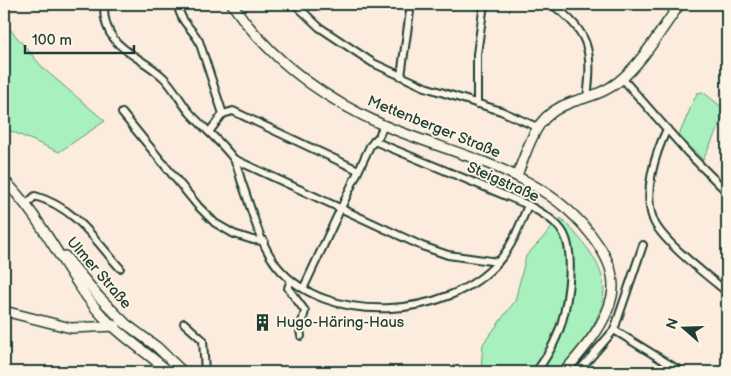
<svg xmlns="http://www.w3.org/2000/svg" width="731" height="376" font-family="'Balsamiq Sans',sans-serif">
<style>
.green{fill:#a8f0bd;stroke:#649678}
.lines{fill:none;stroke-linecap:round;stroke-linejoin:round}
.street-casing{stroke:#1f3d34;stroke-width:10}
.secondary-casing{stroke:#1f3d34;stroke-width:12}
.street{stroke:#fcf5e5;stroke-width:6}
.secondary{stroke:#fcf5e5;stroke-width:9}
.labels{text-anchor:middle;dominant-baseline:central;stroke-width:4;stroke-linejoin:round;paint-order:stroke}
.street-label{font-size:15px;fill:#1f3d34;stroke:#fcf5e5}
.poi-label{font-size:15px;fill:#1f3d34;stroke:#fcf5e5;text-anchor:start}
</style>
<rect width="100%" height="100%" fill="#fbecde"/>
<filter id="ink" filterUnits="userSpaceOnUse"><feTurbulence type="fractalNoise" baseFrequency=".02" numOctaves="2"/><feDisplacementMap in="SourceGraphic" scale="10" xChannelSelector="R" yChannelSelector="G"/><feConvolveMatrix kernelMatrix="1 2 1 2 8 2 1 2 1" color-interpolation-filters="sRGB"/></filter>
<g filter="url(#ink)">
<g class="green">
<path d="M4,22l40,47 61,52 -46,31 -55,-24z"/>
<path d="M703,92l20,16 4,-6v16l-3,-3 -21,45 -24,-25 18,-42z"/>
<path d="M561,218c64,65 50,88 -1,154h-76l-3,-3 2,-25 32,-43 11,-45z"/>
</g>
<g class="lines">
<defs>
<g id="street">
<path d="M104,4c-2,45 34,49 60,74 11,11 17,25 27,36 14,15 30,28 42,44 5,6 6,17 9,25 10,27 17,60 35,83 49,61 172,53 221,-4 14,-15 22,-37 30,-57"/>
<path d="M177,4c6,22 12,20 22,37l24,73 -14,18"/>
<path d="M295,4l24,23 54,36 52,24 76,24 36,16"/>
<path d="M551,4c39,27 42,48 36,94"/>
<path d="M401,76l10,-72"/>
<path d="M622,78l66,75 39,39"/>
<path d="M477,104v-50l7,-50"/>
<path d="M122,113l76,93 17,17 19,11 19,6 11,1"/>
<path d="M223,114l10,-3 125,59"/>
<path d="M667,129c-12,25 -24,63 -14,90 7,21 56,58 74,73"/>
<path d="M374,141l154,64c12,7 28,15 36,29 12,23 3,78 -7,102 -5,12 -13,25 -21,36"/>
<path d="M234,159l188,87 26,9 50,7"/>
<path d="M27,204l8,-8c41,12 58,42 85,72"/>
<path d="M291,280l-3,8 17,23 -5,19 1,6"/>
<path d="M304,287l66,-141 9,-10 5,-11"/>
<path d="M184,323l19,17 2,32"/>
<path d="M614,330l68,42"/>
<path d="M578,372l36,-42 29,-85"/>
</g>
<g id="secondary">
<path d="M232,4c38,56 90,94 151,121 75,32 165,45 214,118 11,16 19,33 15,53 -6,29 -29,54 -48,76"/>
<path d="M517,175c14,-33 17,-60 55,-73 16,-5 32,-9 46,-20 25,-20 43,-52 62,-78"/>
<path d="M4,180c36,36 56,81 86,121 21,29 53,48 79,71"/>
<path d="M65,256l34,41 27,27 31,23 26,25"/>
<path d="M4,311l67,17 45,-2"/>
</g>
</defs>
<use href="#street" class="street-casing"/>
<use href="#secondary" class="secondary-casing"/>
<use href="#street" class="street"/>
<use href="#secondary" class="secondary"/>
</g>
</g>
<defs>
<symbol id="building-bare" viewBox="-9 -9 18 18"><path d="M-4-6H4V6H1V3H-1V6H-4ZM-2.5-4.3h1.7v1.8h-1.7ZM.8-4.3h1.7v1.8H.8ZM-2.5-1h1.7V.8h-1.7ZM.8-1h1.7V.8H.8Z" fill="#1f3d34" stroke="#fcf5e5" stroke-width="2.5" paint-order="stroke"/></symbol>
</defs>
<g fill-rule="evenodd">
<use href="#building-bare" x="250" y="310" width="25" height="25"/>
</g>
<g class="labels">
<g class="street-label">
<text transform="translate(434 127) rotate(22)">Mettenberger Straße</text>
<text transform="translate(503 182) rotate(24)">Steigstraße</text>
<text transform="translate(99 273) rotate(49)">Ulmer Straße</text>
</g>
<g class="poi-label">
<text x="276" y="322">Hugo-Häring-Haus</text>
</g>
</g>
<rect width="731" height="376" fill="none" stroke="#fcf5e5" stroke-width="20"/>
<rect x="10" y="10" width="711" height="356" fill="none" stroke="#1f3d34" stroke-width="2" filter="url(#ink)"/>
<g transform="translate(684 328) rotate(290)" stroke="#fcf5e5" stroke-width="4" paint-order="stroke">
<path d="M0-4L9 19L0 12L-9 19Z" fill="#1f3d34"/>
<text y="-8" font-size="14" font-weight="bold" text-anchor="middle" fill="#1f3d34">N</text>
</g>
<path d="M25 45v8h109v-8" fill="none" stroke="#1f3d34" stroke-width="2.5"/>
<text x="32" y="45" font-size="15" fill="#1f3d34" stroke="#fcf5e5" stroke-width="4" paint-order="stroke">100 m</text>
</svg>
